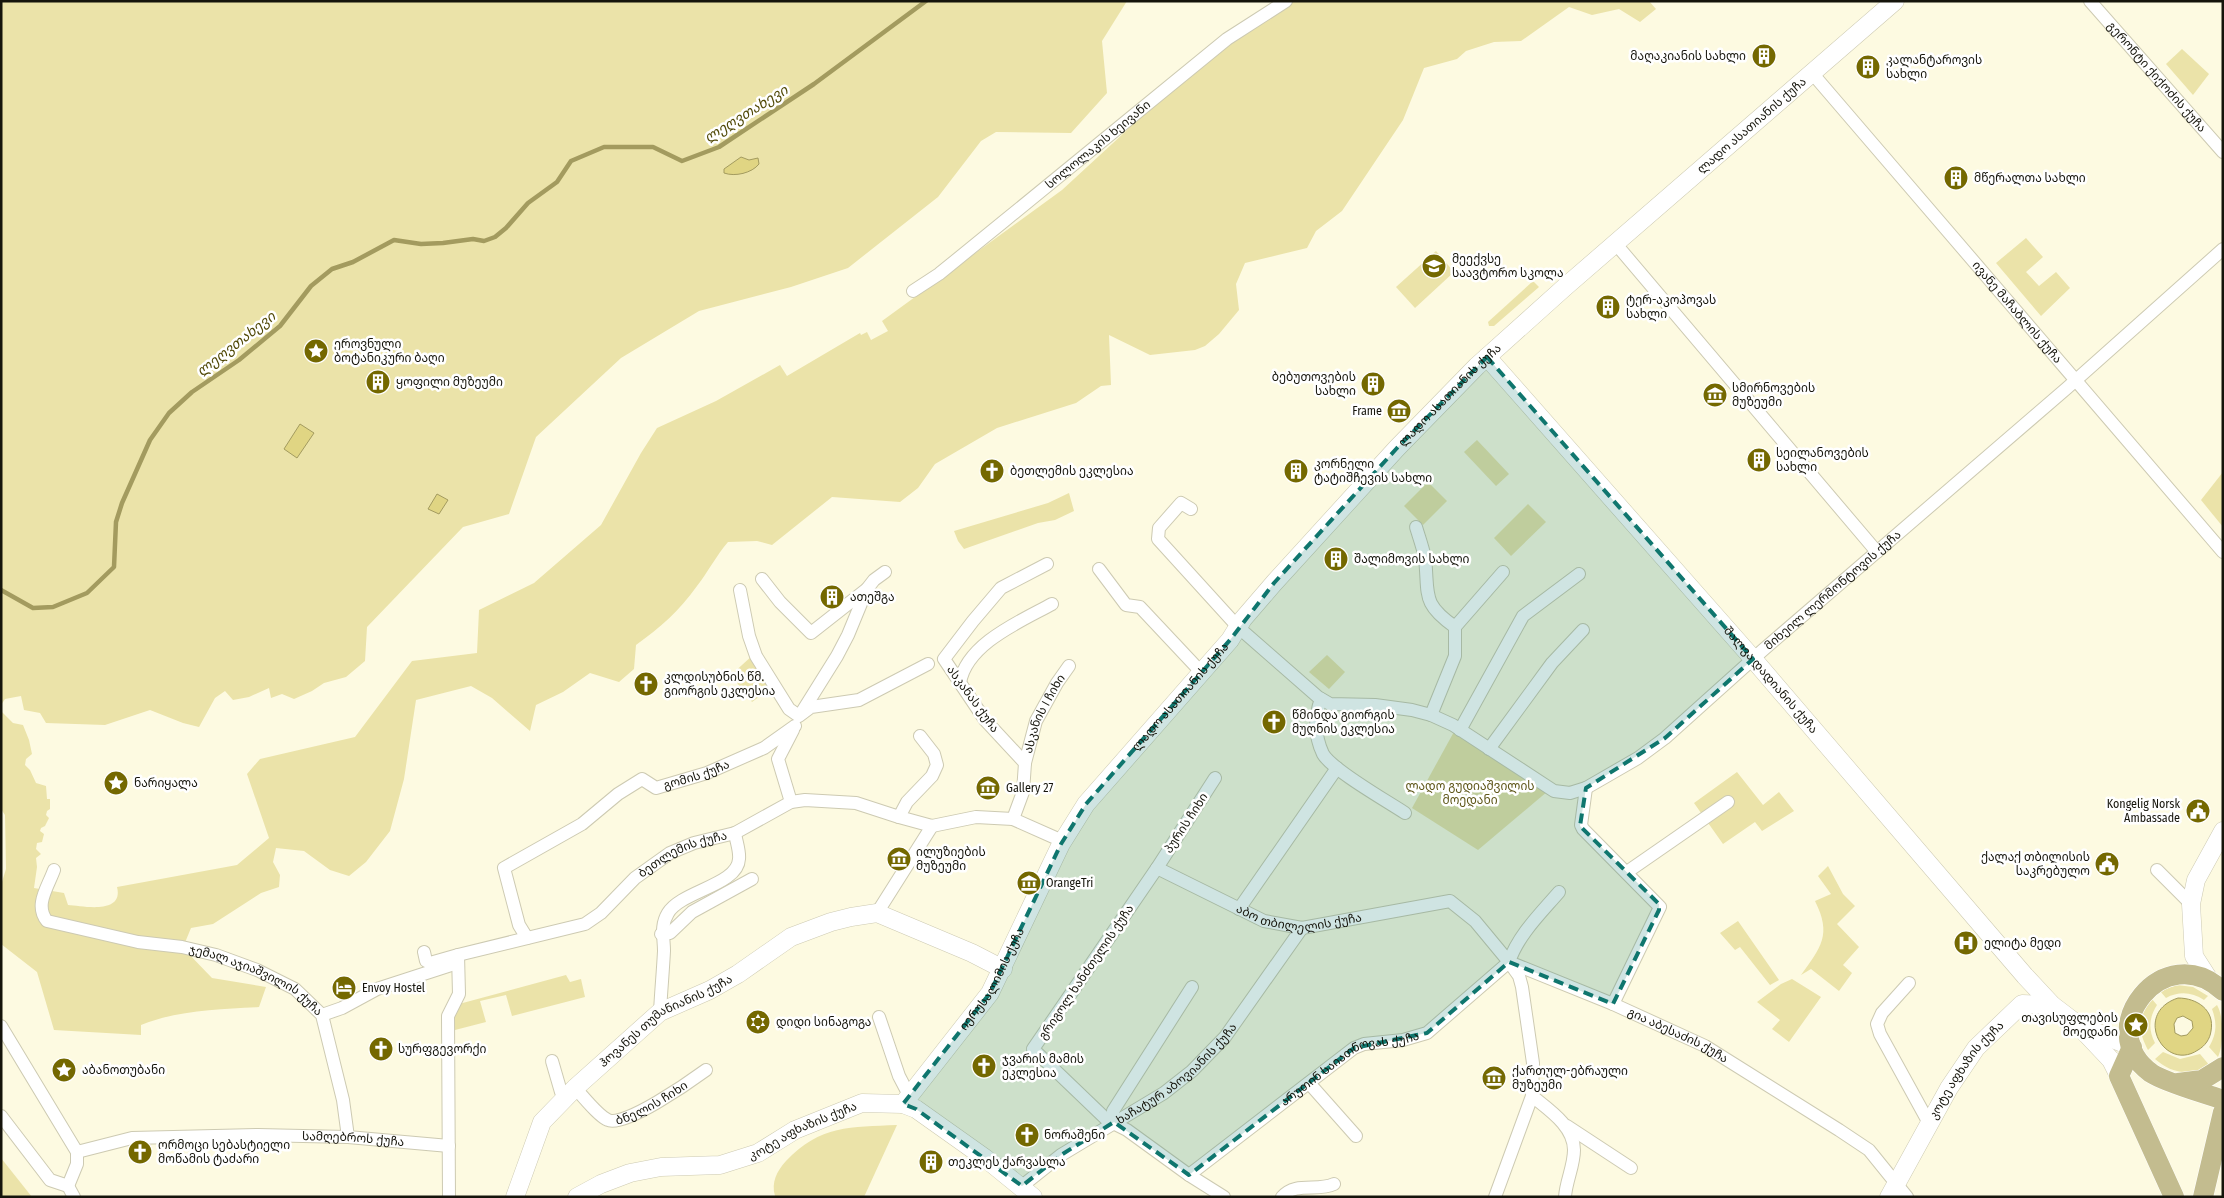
<svg xmlns="http://www.w3.org/2000/svg" width="2224" height="1198" font-family="'Fira Sans Condensed','Noto Sans Georgian',sans-serif">
<style>
.green{fill:#ebe3a9}
.water{fill:#e0d583;stroke:#a39b5f;fill-rule:evenodd}
.lines{fill:none;stroke-linecap:round;stroke-linejoin:round}
.stream{stroke:#a39b5f;stroke-width:4.5}
.street-casing{stroke:#cdcab2;stroke-width:14}
.secondary-casing{stroke:#cdcab2;stroke-width:19}
.primary-casing{stroke:#fff;stroke-width:21}
.street{stroke:#fff;stroke-width:12}
.secondary{stroke:#fff;stroke-width:18}
.primary{stroke:#c3bc8f;stroke-width:20}
.marked{fill:#0f766e;fill-opacity:0.2;stroke:#0f766e;stroke-width:4;stroke-dasharray:10 6;stroke-linejoin:round}
.labels{text-anchor:middle;dominant-baseline:central;stroke-width:5;stroke-linejoin:round;paint-order:stroke}
.poi-label{font-size:12px;fill:#15140b;stroke:#fff;text-anchor:start}
.street-label{font-size:12px;fill:#15140b;stroke:#fff}
.park-label{font-size:12px;fill:#5f571a;stroke:#fff}
.water-label{font-size:14px;font-style:italic;fill:#4f4704;stroke:#fff}
</style>
<rect width="100%" height="100%" fill="#fdfae1"/>
<g class="green">
<path d="M1,1h1126l-25,40 5,52 -36,40 -75,-1 -15,9 -43,56 -90,71 -57,19 -92,24 -78,47 -85,79 -27,77 -46,13 -96,100 -2,34 -19,16 -22,6 -12,8 -18,8 -12,-5 -11,4 -2,-10 -20,9 -16,3 -8,-9 -10,7 -16,29 -16,-4 -33,-13 -45,15 -59,-2 -6,-10 -16,-3 -3,-14 -16,3 -4,6z"/>
<path d="M1286,1h363l7,8 -16,13 -21,-13 -27,6 -23,-8 -48,34 -27,1 -28,9 -9,8 -33,9 -21,52 -61,91 -26,20 -9,17 -62,15 -9,21 3,26 -20,24 -14,12 -10,4 -45,5 -41,-20 2,50 -10,1 -25,17 -79,25 -62,36 -17,24 -18,14 -68,-5 -60,48 -15,-4 -29,1c-12,14 -20,30 -31,44 -18,25 -36,41 -61,59l-2,24 -15,13 -29,-9 -27,19 -27,13 -6,26 -38,-33 -21,-12 -55,14 -12,79 -14,52 -24,31 -17,14 -19,-6 -26,-19 -28,-3 -3,14 7,13 -1,12 -18,6 -48,31 -22,4 -7,17 1,5 27,28 54,9 -7,20c-39,2 -81,3 -118,18v10l-87,-5 -17,-58 -36,-28v-59l5,-16 -1,-54 -4,-6v-98l12,12 10,2 6,15 3,14 -6,5 -1,6 5,5 6,13 10,3 1,13h3v10l-3,2 -1,4 3,3 -4,8 -4,2 -1,3 4,3 -2,8 -5,1 -1,6 5,5 -5,4 1,9 -3,21 30,5 4,12c15,1 56,10 49,-18l120,-22 32,-27 -22,-64 13,-15 95,-22 57,-76 65,-8 2,-43 55,-27 67,-58 40,-72 16,-25 59,-27 64,-36 7,11 73,-43 1,2 6,-3 4,8 17,-9 -6,-10 180,-131 63,-58 40,-44z"/>
<path d="M2182,49l27,25 -16,21 -27,-31z"/>
<path d="M2026,238l17,19 -17,15 13,14 17,-14 14,16 -29,28 -45,-53z"/>
<path d="M1436,251l18,21 -39,36 -19,-21z"/>
<path d="M1533,281l6,6 -45,39h-5l-1,-4z"/>
<path d="M1477,440l32,34 -13,12 -32,-34z"/>
<path d="M2223,472v55l-22,-27z"/>
<path d="M1428,482l19,19 -24,24 -19,-19z"/>
<path d="M1069,493l5,18 -19,9 -17,3 -74,26 -6,-8 -4,-10 94,-28z"/>
<path d="M1528,504l18,18 -35,34 -17,-18z"/>
<path d="M753,655l18,33 -19,14 -21,-27z"/>
<path d="M1327,655l18,17 -16,17 -20,-17z"/>
<path d="M1455,730l93,61 -70,59 -66,-42z"/>
<path d="M1737,772l26,33 16,-13 15,19 -32,20 -7,-9 -32,22 -29,-41z"/>
<path d="M1828,866l15,28 12,12 -18,18 22,23 -16,18 9,8 -13,18 -28,-22 -10,6c20,-28 31,-40 14,-74l16,-7 -13,-18z"/>
<path d="M1738,921l41,59 -9,5 -30,-38 -5,3 -15,-17z"/>
<path d="M566,975l4,7 11,-3 4,18 -73,19 -6,-21 -26,6 6,21 -31,8 -2,-15 6,-11z"/>
<path d="M1792,979l29,18 -32,45 -17,-13 8,-9 -23,-18 24,-18z"/>
<path d="M2177,985l16,2 15,9 -4,4c-12,-8 -25,-9 -38,-2l-6,-7z"/>
<path d="M2151,998l6,7c-8,13 -9,24 -2,38l-7,7c-11,-21 -10,-33 3,-52z"/>
<path d="M2217,1005c7,12 7,39 1,52l-9,-10c8,-14 8,-24 3,-38z"/>
<path d="M2163,1052l17,7 20,-5 10,12c-20,10 -38,8 -55,-7z"/>
<path d="M897,1125l-33,72 -89,-1c-4,-14 2,-25 11,-35 34,-36 65,-34 111,-36z"/>
<path d="M1,1158l31,39h-31z"/>
</g>
<g class="water">
<path d="M741,157l8,3 9,-2 1,6c-7,9 -24,13 -35,9v-4z"/>
<path d="M300,424l14,9 -17,25 -13,-9z"/>
<path d="M437,494l11,6 -9,14 -11,-5z"/>
<path d="M2178,998c19,0 37,12 33,33 -1,8 -6,15 -13,19 -34,23 -66,-37 -20,-52zM2183,1016l9,5 1,7 -6,7 -6,1 -6,-3 -1,-9 3,-6z"/>
</g>
<g class="lines">
<path class="stream" d="M1,590l32,18 20,-1 34,-14 27,-26 2,-45 6,-19 28,-63 19,-27 23,-21 47,-32 41,-34 31,-40 21,-17 21,-7 41,-22 27,4 22,-1 30,-4 11,2 11,-4 11,-9 22,-25 29,-21 14,-21 33,-14h49l29,14 37,-14 95,-63 112,-83"/>
<defs>
<g id="street">
<path id="s1" d="M2090,1l133,151"/>
<path id="s2" d="M1812,73l411,479"/>
<path d="M1615,243l262,309"/>
<path id="s3" d="M913,291l26,-17 64,-52 224,-183 59,-38"/>
<path id="s4" d="M1191,509l-10,-6 -22,25 -1,11 80,88 80,70 12,7 45,1 37,5 19,5 22,10 101,66 16,2 16,-5 52,-30 27,-20 98,-88 304,-262 156,-139"/>
<path d="M1416,527c3,10 7,21 9,31 4,37 -4,45 30,69"/>
<path d="M1099,569l27,36 14,2 62,66"/>
<path d="M762,579l18,23 31,31 56,-44 7,-9 11,-8"/>
<path d="M740,590l9,46 7,20 33,53 10,7 12,-9 48,-7 69,-36"/>
<path d="M960,683c6,-39 61,-62 92,-79"/>
<path d="M1321,699c-7,19 -7,36 2,55 9,16 64,47 82,59"/>
<path d="M802,712l35,-56 11,-21 19,-46"/>
<path d="M1431,715l24,-59v-29l48,-55"/>
<path d="M1460,730l63,-114 56,-42"/>
<path d="M1489,749l63,-86 31,-33"/>
<path d="M1025,763l-40,-43 -41,-61 29,-38 28,-33 46,-24"/>
<path d="M1215,778l-58,90 -124,181 74,71 20,10 62,45 35,22"/>
<path d="M1586,788l-5,37 2,4 77,78 -47,97"/>
<path d="M791,802l-13,-43 15,-29"/>
<path d="M899,817l8,-15 25,-26 5,-11 -3,-11 -14,-18"/>
<path id="s5" d="M1013,819l10,-27 2,-29 11,-42 21,-38 12,-17"/>
<path id="s6" d="M1157,868l107,53 38,7 148,-27 25,20 34,41 104,42 92,42 134,84 30,20 38,47"/>
<path id="s7" d="M54,870c-6,17 -20,35 -7,51l91,21 44,5 34,8 41,15 38,19 27,26 21,85 5,37"/>
<path d="M2157,870l34,34"/>
<path d="M1627,872l101,-70"/>
<path d="M1239,909l98,-141"/>
<path d="M877,913l55,-87"/>
<path d="M661,934l9,-1 22,-21 60,-33"/>
<path id="s8" d="M527,938l-8,-13 -15,-57 78,-44 36,-30 24,-15 14,9 51,-15 57,-25 31,-22"/>
<path d="M424,952l2,9 4,2 28,-8 1,39 -11,22 1,181"/>
<path d="M1509,962l10,14 3,11 11,76 -1,33c17,14 42,30 42,54 0,16 -8,31 -9,47"/>
<path d="M1909,983l-27,30 -5,11 3,10 49,89"/>
<path d="M660,1012c1,-20 3,-41 4,-61 0,-13 -4,-25 4,-38 13,-22 70,-28 71,-54 1,-8 -3,-18 -4,-26"/>
<path id="s9" d="M322,1015l20,-7 35,-19 74,-24 7,-10 127,-31 16,-11 34,-35 35,-25 24,-10 41,-10 56,-31 14,-2 51,3 43,14 33,9 44,-9 37,2 45,20 3,5"/>
<path d="M879,1017l20,59 11,21"/>
<path d="M1,1026l76,126v12l-9,22"/>
<path d="M552,1061l9,31 5,4"/>
<path d="M1309,1083l47,53"/>
<path id="s10" d="M575,1088c8,8 23,28 33,32 16,8 83,-39 98,-50"/>
<path d="M1,1116l49,64 18,6 6,11"/>
<path d="M1114,1122l-1,-11 79,-124"/>
<path d="M1567,1126l64,42"/>
<path id="s11" d="M77,1152l55,-14 126,-3 90,2 101,9"/>
<path id="s12" d="M1189,1175l165,-127 10,-4 39,-4 24,-7 82,-71c9,-27 32,-49 50,-70"/>
<path id="s13" d="M1022,1186l39,-31 103,-62 28,-22 33,-34 77,-109"/>
<path d="M1282,1197c14,-16 35,-5 52,-13"/>
<path d="M1495,1197l37,-101"/>
</g>
<g id="secondary">
<path id="s14" d="M1487,357l261,296 277,323 27,29 25,19 34,36 8,16"/>
<path d="M2210,981l-16,-25 -3,-52 5,-24 27,-49"/>
<path d="M2084,1027l48,20"/>
<path id="s15" d="M903,1104l87,-111 71,-149 25,-40 144,-164 13,-21 31,-36 123,-135 80,-82 88,-79 330,-286"/>
<path id="s16" d="M515,1197l27,-75 33,-34 85,-76 50,-22 28,-16 53,-37 40,-15 20,-5 26,-4 95,40 31,16"/>
<path id="s17" d="M577,1197l24,-13 29,-11 31,-6 59,-2 38,-12 37,-23 67,-27 41,1 13,5 69,49 48,39"/>
<path id="s18" d="M1889,1197l60,-109 27,-40 46,-44 30,1"/>
</g>
<g id="primary">
<path d="M2223,991c-59,-55 -132,39 -72,82 15,10 53,20 72,27"/>
<path d="M2132,1047l-13,29 55,121"/>
<path d="M2178,1083l24,-3 21,-13"/>
<path d="M2203,1197l20,-85"/>
</g>
</defs>
<use href="#street" class="street-casing"/>
<use href="#secondary" class="secondary-casing"/>
<use href="#primary" class="primary-casing"/>
<use href="#street" class="street"/>
<use href="#secondary" class="secondary"/>
<use href="#primary" class="primary"/>
</g>
<path class="marked" d="M1487,357l266,302 -88,79 -79,50 -6,38 79,78v6l-46,94 -104,-42 -82,71 -73,15 -165,127 -75,-53 -53,33 -39,31 -106,-77 -13,-5 87,-111 71,-149 25,-40 144,-164 44,-57 123,-135z"/>
<defs>
<symbol id="building-disc" viewBox="-11 -11 22 22"><circle r="9.5" fill="#746800" stroke="#fff"/><path d="M-4-6H4V6H1V3H-1V6H-4ZM-2.5-4.3h1.7v1.8h-1.7ZM.8-4.3h1.7v1.8H.8ZM-2.5-1h1.7V.8h-1.7ZM.8-1h1.7V.8H.8Z" fill="#fff"/></symbol>
<symbol id="school-disc" viewBox="-11 -11 22 22"><circle r="9.5" fill="#746800" stroke="#fff"/><path d="M0-5L7-2L0 1L-7-2ZM-4 1L0 2.5L4 1V4Q0 6-4 4Z" fill="#fff"/></symbol>
<symbol id="sight-disc" viewBox="-11 -11 22 22"><circle r="9.5" fill="#746800" stroke="#fff"/><path d="M0-6L1.8-2.2L6-1.7L2.9 1.2L3.7 5.4L0 3.3L-3.7 5.4L-2.9 1.2L-6-1.7L-1.8-2.2Z" fill="#fff"/></symbol>
<symbol id="museum-disc" viewBox="-11 -11 22 22"><circle r="9.5" fill="#746800" stroke="#fff"/><path d="M0-6L6-3V-2H-6V-3ZM-5-1h2V3h-2ZM-1-1h2V3h-2ZM3-1h2V3H3ZM-6 4H6V6H-6Z" fill="#fff"/></symbol>
<symbol id="church-disc" viewBox="-11 -11 22 22"><circle r="9.5" fill="#746800" stroke="#fff"/><path d="M-1.2-6h2.4v3.5h3.3v2.4h-3.3V6h-2.4V-.1h-3.3v-2.4h3.3Z" fill="#fff"/></symbol>
<symbol id="civic-disc" viewBox="-11 -11 22 22"><circle r="9.5" fill="#746800" stroke="#fff"/><path d="M-.6-6.5H3V-4.5H.6V-3L4-1V1h2V6H-6V1h2V-1L-.6-3ZM-1.2 2.5V6h2.4V2.5Z" fill="#fff"/></symbol>
<symbol id="hospital-disc" viewBox="-11 -11 22 22"><circle r="9.5" fill="#746800" stroke="#fff"/><path d="M-5-5h3v3.5h4V-5h3V5h-3V1.5h-4V5h-3Z" fill="#fff"/></symbol>
<symbol id="hotel-disc" viewBox="-11 -11 22 22"><circle r="9.5" fill="#746800" stroke="#fff"/><path d="M-6-4.5h1.5V1H6V5H4.5V3h-9V5H-6ZM-4 0a1.8 1.8 0 1 1 3.6 0ZM.5 0V-2.5h3Q6-2.5 6 0Z" fill="#fff"/></symbol>
<symbol id="synagogue-disc" viewBox="-11 -11 22 22"><circle r="9.5" fill="#746800" stroke="#fff"/><path d="M0-6.5L5.6 3.2H-5.6ZM0 6.5L5.6-3.2H-5.6Z" fill="#fff"/></symbol>
</defs>
<g fill-rule="evenodd">
<use href="#building-disc" x="1750" y="42" width="28" height="28"/>
<use href="#building-disc" x="1854" y="53" width="28" height="28"/>
<use href="#building-disc" x="1942" y="164" width="28" height="28"/>
<use href="#school-disc" x="1420" y="252" width="28" height="28"/>
<use href="#building-disc" x="1594" y="293" width="28" height="28"/>
<use href="#sight-disc" x="302" y="337" width="28" height="28"/>
<use href="#building-disc" x="364" y="368" width="28" height="28"/>
<use href="#building-disc" x="1359" y="370" width="28" height="28"/>
<use href="#museum-disc" x="1701" y="381" width="28" height="28"/>
<use href="#museum-disc" x="1385" y="397" width="28" height="28"/>
<use href="#building-disc" x="1745" y="446" width="28" height="28"/>
<use href="#church-disc" x="978" y="457" width="28" height="28"/>
<use href="#building-disc" x="1282" y="457" width="28" height="28"/>
<use href="#building-disc" x="1322" y="545" width="28" height="28"/>
<use href="#building-disc" x="818" y="583" width="28" height="28"/>
<use href="#church-disc" x="632" y="670" width="28" height="28"/>
<use href="#church-disc" x="1260" y="708" width="28" height="28"/>
<use href="#sight-disc" x="102" y="769" width="28" height="28"/>
<use href="#museum-disc" x="974" y="774" width="28" height="28"/>
<use href="#civic-disc" x="2184" y="797" width="28" height="28"/>
<use href="#museum-disc" x="885" y="845" width="28" height="28"/>
<use href="#civic-disc" x="2093" y="850" width="28" height="28"/>
<use href="#museum-disc" x="1015" y="869" width="28" height="28"/>
<use href="#hospital-disc" x="1952" y="929" width="28" height="28"/>
<use href="#hotel-disc" x="330" y="974" width="28" height="28"/>
<use href="#synagogue-disc" x="744" y="1008" width="28" height="28"/>
<use href="#sight-disc" x="2122" y="1011" width="28" height="28"/>
<use href="#church-disc" x="367" y="1035" width="28" height="28"/>
<use href="#church-disc" x="970" y="1052" width="28" height="28"/>
<use href="#sight-disc" x="50" y="1056" width="28" height="28"/>
<use href="#museum-disc" x="1480" y="1064" width="28" height="28"/>
<use href="#church-disc" x="1013" y="1121" width="28" height="28"/>
<use href="#church-disc" x="126" y="1138" width="28" height="28"/>
<use href="#building-disc" x="917" y="1148" width="28" height="28"/>
</g>
<g class="labels">
<g class="poi-label">
<text x="1746" y="56" text-anchor="end">მაღაკიანის სახლი</text>
<text x="1886" y="60">კალანტაროვის<tspan x="1886" dy="14">სახლი</tspan></text>
<text x="1974" y="178">მწერალთა სახლი</text>
<text x="1452" y="259">მეექვსე<tspan x="1452" dy="14">საავტორო სკოლა</tspan></text>
<text x="1626" y="300">ტერ-აკოპოვას<tspan x="1626" dy="14">სახლი</tspan></text>
<text x="334" y="344">ეროვნული<tspan x="334" dy="14">ბოტანიკური ბაღი</tspan></text>
<text x="1356" y="377" text-anchor="end">ბებუთოვების<tspan x="1356" dy="14">სახლი</tspan></text>
<text x="396" y="382">ყოფილი მუზეუმი</text>
<text x="1732" y="388">სმირნოვების<tspan x="1732" dy="14">მუზეუმი</tspan></text>
<text x="1382" y="411" text-anchor="end">Frame</text>
<text x="1776" y="453">სეილანოვების<tspan x="1776" dy="14">სახლი</tspan></text>
<text x="1314" y="464">კორნელი<tspan x="1314" dy="14">ტატიშჩევის სახლი</tspan></text>
<text x="1010" y="471">ბეთლემის ეკლესია</text>
<text x="1354" y="559">შალიმოვის სახლი</text>
<text x="850" y="597">ათეშგა</text>
<text x="664" y="677">კლდისუბნის წმ.<tspan x="664" dy="14">გიორგის ეკლესია</tspan></text>
<text x="1292" y="715">წმინდა გიორგის<tspan x="1292" dy="14">მუღნის ეკლესია</tspan></text>
<text x="134" y="783">ნარიყალა</text>
<text x="1006" y="788">Gallery 27</text>
<text x="2180" y="804" text-anchor="end">Kongelig Norsk<tspan x="2180" dy="14">Ambassade</tspan></text>
<text x="916" y="852">ილუზიების<tspan x="916" dy="14">მუზეუმი</tspan></text>
<text x="2090" y="857" text-anchor="end">ქალაქ თბილისის<tspan x="2090" dy="14">საკრებულო</tspan></text>
<text x="1046" y="883">OrangeTri</text>
<text x="1984" y="943">ელიტა მედი</text>
<text x="362" y="988">Envoy Hostel</text>
<text x="2118" y="1018" text-anchor="end">თავისუფლების<tspan x="2118" dy="14">მოედანი</tspan></text>
<text x="776" y="1022">დიდი სინაგოგა</text>
<text x="398" y="1049">სურფგევორქი</text>
<text x="1002" y="1059">ჯვარის მამის<tspan x="1002" dy="14">ეკლესია</tspan></text>
<text x="82" y="1070">აბანოთუბანი</text>
<text x="1512" y="1071">ქართულ-ებრაული<tspan x="1512" dy="14">მუზეუმი</tspan></text>
<text x="1044" y="1135">ნორაშენი</text>
<text x="158" y="1145">ორმოცი სებასტიელი<tspan x="158" dy="14">მოწამის ტაძარი</tspan></text>
<text x="948" y="1162">თეკლეს ქარვასლა</text>
</g>
<g class="street-label">
<text stroke="none"><textPath href="#s1" startOffset="101">გერონტი ქიქოძის ქუჩა</textPath></text>
<text stroke="none"><textPath href="#s15" startOffset="1306">ლადო ასათიანის ქუჩა</textPath></text>
<text stroke="none"><textPath href="#s3" startOffset="236">სოლოლაკის ხეივანი</textPath></text>
<text stroke="none"><textPath href="#s2" startOffset="315">ივანე მაჩაბლის ქუჩა</textPath></text>
<text stroke="none"><textPath href="#s15" startOffset="901">ლადო ასათიანის ქუჩა</textPath></text>
<text stroke="none"><textPath href="#s4" startOffset="892">მიხეილ ლერმონტოვის ქუჩა</textPath></text>
<text stroke="none"><textPath href="#s14" startOffset="430">შალვა დადიანის ქუჩა</textPath></text>
<text stroke="none"><textPath href="#s15" startOffset="496">ლადო ასათიანის ქუჩა</textPath></text>
<text transform="translate(973 699) rotate(54)">ასკანას ქუჩა</text>
<text stroke="none"><textPath href="#s5" startOffset="111">ასკანის I ჩიხი</textPath></text>
<text stroke="none"><textPath href="#s8" startOffset="298">გომის ქუჩა</textPath></text>
<text transform="translate(1186 823) rotate(-57)">პურის ჩიხი</text>
<text stroke="none"><textPath href="#s9" startOffset="404">ბეთლემის ქუჩა</textPath></text>
<text stroke="none"><textPath href="#s6" startOffset="154">აბო თბილელის ქუჩა</textPath></text>
<text transform="translate(1086 972) rotate(-56)">გრიგოლ ხანძთელის ქუჩა</text>
<text stroke="none"><textPath href="#s15" startOffset="154">იერუსალიმის ქუჩა</textPath></text>
<text stroke="none"><textPath href="#s7" startOffset="274">ჯემალ აჯიაშვილის ქუჩა</textPath></text>
<text stroke="none"><textPath href="#s16" startOffset="241">ჰოვანეს თუმანიანის ქუჩა</textPath></text>
<text stroke="none"><textPath href="#s6" startOffset="578">გია აბესაძის ქუჩა</textPath></text>
<text stroke="none"><textPath href="#s13" startOffset="192">ხაჩატურ აბოვიანის ქუჩა</textPath></text>
<text stroke="none"><textPath href="#s12" startOffset="196">არუთინ საიათნოვას ქუჩა</textPath></text>
<text stroke="none"><textPath href="#s18" startOffset="149">კოტე აფხაზის ქუჩა</textPath></text>
<text stroke="none"><textPath href="#s10" startOffset="94">ბნელის ჩიხი</textPath></text>
<text stroke="none"><textPath href="#s17" startOffset="239">კოტე აფხაზის ქუჩა</textPath></text>
<text stroke="none"><textPath href="#s11" startOffset="278">სამღებროს ქუჩა</textPath></text>
</g>
<g class="park-label">
<text x="1470" y="786">ლადო გუდიაშვილის<tspan x="1470" dy="14">მოედანი</tspan></text>
</g>
<g class="water-label">
<text transform="translate(746 114) rotate(-32)">ლეღვთახევი</text>
<text transform="translate(236 344) rotate(-38)">ლეღვთახევი</text>
</g>
</g>
<rect width="2224" height="1198" fill="none" stroke="#15140b" stroke-width="5"/>
</svg>
